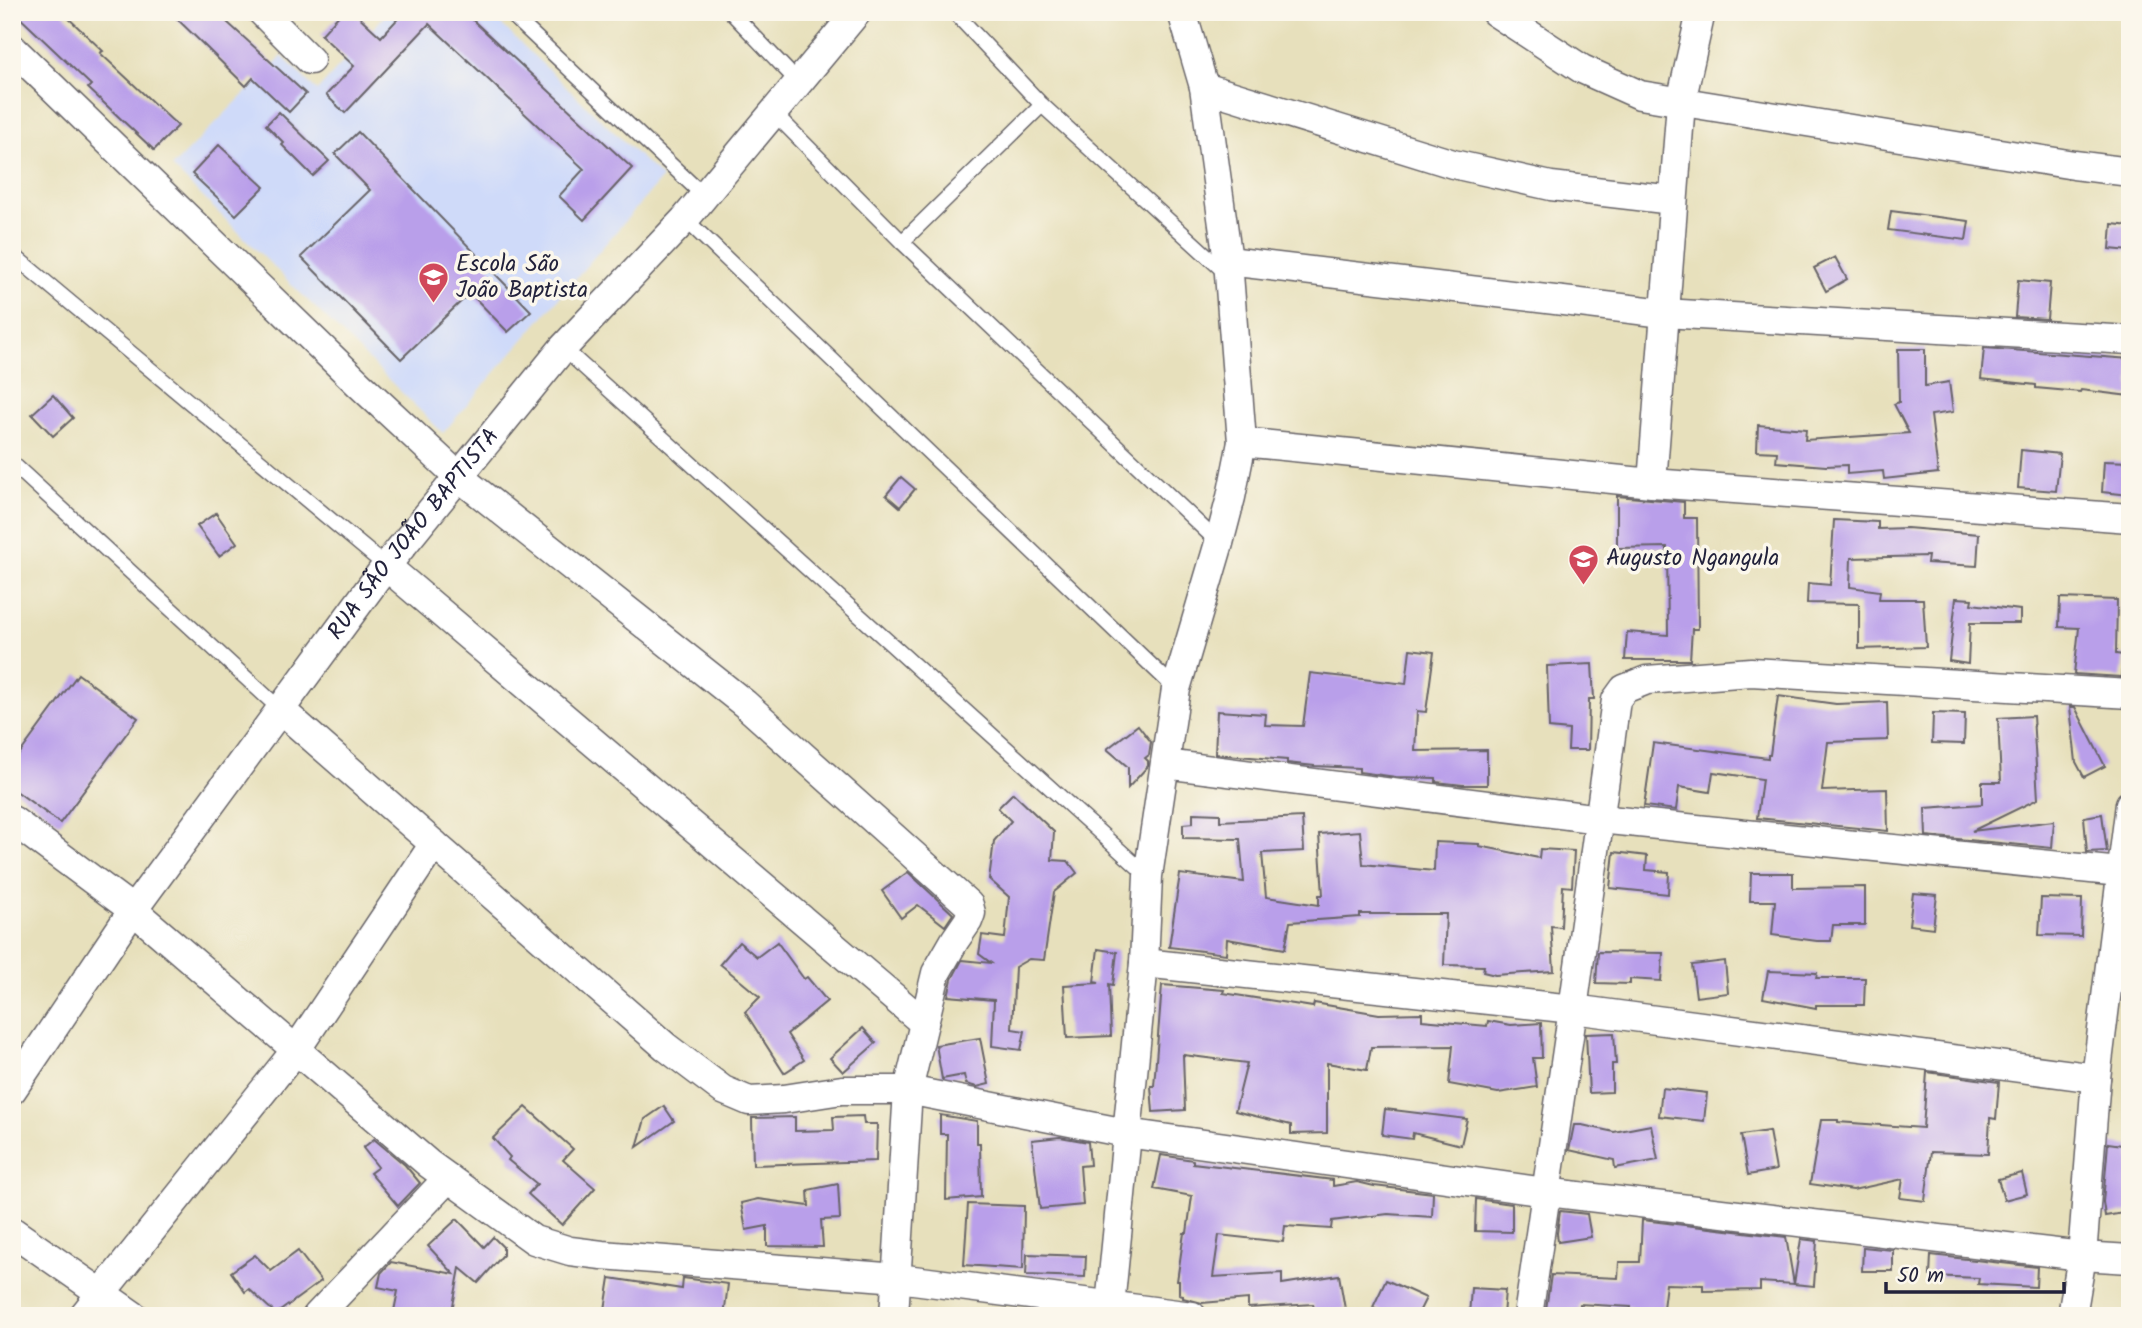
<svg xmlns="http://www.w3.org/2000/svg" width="2142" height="1328" font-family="Kalam,sans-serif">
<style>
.built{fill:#cfdaf9}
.building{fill:#b99fea}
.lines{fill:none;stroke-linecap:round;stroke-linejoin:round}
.service-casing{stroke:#676468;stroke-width:17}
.minor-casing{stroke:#676468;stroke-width:31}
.service{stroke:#fff;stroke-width:14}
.minor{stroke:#fff;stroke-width:28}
.labels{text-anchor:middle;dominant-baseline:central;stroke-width:7;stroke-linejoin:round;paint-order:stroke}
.poi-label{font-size:23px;fill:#22223b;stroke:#fbf7ec;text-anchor:start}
.street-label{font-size:23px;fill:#22223b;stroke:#fbf7ec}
</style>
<rect width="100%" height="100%" fill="#fbf7ec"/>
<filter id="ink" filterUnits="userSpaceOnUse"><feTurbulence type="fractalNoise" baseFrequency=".0143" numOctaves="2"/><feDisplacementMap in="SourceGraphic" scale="14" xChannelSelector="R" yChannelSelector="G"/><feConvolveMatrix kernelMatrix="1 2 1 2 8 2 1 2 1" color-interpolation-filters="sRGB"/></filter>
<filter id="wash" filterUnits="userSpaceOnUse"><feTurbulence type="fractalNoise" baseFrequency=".00686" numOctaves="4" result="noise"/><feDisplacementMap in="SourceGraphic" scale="28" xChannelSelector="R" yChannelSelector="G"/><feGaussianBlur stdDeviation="1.57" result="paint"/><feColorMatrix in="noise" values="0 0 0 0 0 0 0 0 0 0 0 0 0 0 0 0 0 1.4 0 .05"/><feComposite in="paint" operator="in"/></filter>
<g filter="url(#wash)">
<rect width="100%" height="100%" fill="#e7e0bc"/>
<path class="built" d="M388,12h100l174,166 -219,255 -271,-266 110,-111 35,35z"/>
<g id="blocks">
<g class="building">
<path d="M14,12h48l41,39 -3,2 78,73 -24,24 -66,-62 3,-3z"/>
<path d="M170,12h46l90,82 -17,18 -36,-34 -7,8z"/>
<path d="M342,12h12l27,25 23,-25h60l168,156 -48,52 -25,-24 25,-27 -155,-145 -84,89 -19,-18 28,-29 -33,-31z"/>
<path d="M279,112l50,49 -16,15 -31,-31 2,-2 -18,-18z"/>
<path d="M358,132l173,179 -23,21 -38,-39 -69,66 -100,-102 69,-67 -35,-36z"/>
<path d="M219,145l45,42 -28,28 -44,-41z"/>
<path d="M1891,211l78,10 -3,19 -78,-10z"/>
<path d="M2112,224l18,2v25l-20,-2z"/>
<path d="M1835,257l12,22 -21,12 -12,-23z"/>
<path d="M2018,280l32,3 -3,36 -32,-2z"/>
<path d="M1984,348l146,11v37l-49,-6 -1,2 -44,-4v-3l-55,-6z"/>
<path d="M1898,349h27v37l24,-4 4,30 -22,3 7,58 -54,6 -1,-8 -36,3v-9l-21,1 -50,-4 1,-10 -20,-1 1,-26 48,4 -1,11 104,-7 -15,-29 5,-2z"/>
<path d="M53,395l20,23 -20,18 -21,-22z"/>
<path d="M2021,450l39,4 -4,37 -38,-3z"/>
<path d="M2104,461l26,1v33l-28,-3z"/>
<path d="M901,477l14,12 -15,18 -14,-12z"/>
<path d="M1617,496l67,6v16h13l1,111h-6l-2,31h-65l2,-28 41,3 -1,-88 -50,1z"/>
<path d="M216,513l21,30 -18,13 -22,-30z"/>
<path d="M1834,520l44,2v7l29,-1 72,6 -2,32 -50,-3 1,-7 -77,2 -1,29 30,4 -1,8h44l3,48 -67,2v-45l-52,-1 1,-20 22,2z"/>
<path d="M1956,598l16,1 -1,5 49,6v13h-50l-2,41 -19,-3z"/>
<path d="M2060,598l57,2 -1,54 8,1 -3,22 -47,-3 5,-46 -20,-1z"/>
<path d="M1410,649l24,3 -8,60 -9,-1 -2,40 72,-1v35h-24l-27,-3v-4l-40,-1 -37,-5v-4l-44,-2 -28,-3v-3l-72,-6 2,-43 49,3 -1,11 38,1 7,-53 96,11z"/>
<path d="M1592,664l2,35h-5l-1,51h-20l1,-20 -20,-2 -2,-62z"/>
<path d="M78,674l60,44 -78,105 -48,-35v-24z"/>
<path d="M1778,696l58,8 51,-2 1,38 -60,2 -6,49 65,-2 1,42 -131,-13 5,-39 -49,-7 -3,20 -31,-5 -3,23 -32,-4 9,-63 115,15v-3h2z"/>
<path d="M2070,707h5l30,59 -21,11 -8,-15z"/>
<path d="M1933,713l32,1 -1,30 -32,-1z"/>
<path d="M2033,716l5,83 -66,32 82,-10 -2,27 -126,-12 -1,-28 57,-4v-22h19l-3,-64z"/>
<path d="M1138,725l13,17 -2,13 -4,3 3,3v5l-20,22v-21l-21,-18z"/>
<path d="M1013,793l41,39 -2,28 16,1 9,12 -23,19 -10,68 -15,-1 -14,8 -3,62 13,2 -4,19 -29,-4 2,-46 -46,-4 4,-17 10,-19 29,3 -12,-9 3,-19 23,3 4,-41 -20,-18 5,-38 17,-20 -13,-13z"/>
<path d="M1193,813l27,1v7l82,-4 2,34 -42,2 4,44 53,8v-10h4l-4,-61 41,-3 3,33 71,7 1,-29 44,2v2l60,12 1,-9 34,2 -2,36 -9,-1 -2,41 -10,-1 3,45 -59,4 -12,-3 1,-6 -40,-1 2,-51h-86v3l-70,5 -5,27 -58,-10 -1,15 -57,-7 11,-73 64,8 -4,-43 -57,-1v-14l10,-1z"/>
<path d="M2102,814l5,37 -20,1 -3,-35z"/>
<path d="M1614,852l33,4 -1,14 23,2 -1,22 -58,-6z"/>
<path d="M908,872l45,42 -8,12 -27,-21 -17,13 -19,-27z"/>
<path d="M1751,873h42v15l72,-1v38h-32l-2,16h-14l-45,-6 3,-34h-25z"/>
<path d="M1913,893l24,2 -4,33 -24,-3z"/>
<path d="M2041,898l41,1 -1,37 -42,-1z"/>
<path d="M739,942l18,15 20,-15 27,37 3,-2 20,24 -40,33 17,26 -20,13 -39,-61 15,-15 -40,-33z"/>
<path d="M1098,949l19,3 -4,33 -4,-1 2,52 -44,2 -3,-53 35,-2 -5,-1z"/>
<path d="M1598,952l65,1 -2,28 -31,-2v5l-34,-1z"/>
<path d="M1725,961l3,32 -32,4 -4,-32z"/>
<path d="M1768,971l49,2 -1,5h49l-1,27h-48v3l-53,-10z"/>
<path d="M1162,985l62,5 -1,3 90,14 1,-4 65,11 43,-1v7l65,6 1,-5 23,4 30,-2 1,35h-9l4,29 -39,6 -49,-9 4,-38 -82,1 -4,23 -40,-7v70l-36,1v-9l-56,-14 12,-48 -64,-8 2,55 -32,2 -2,-26h3z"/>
<path d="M863,1028l13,15 -33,29 -13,-14z"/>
<path d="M1614,1033l2,31h-4v28l-23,1 -3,-59z"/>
<path d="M980,1038l9,46 -12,3 -11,-3 -2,-9 -22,4 -6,-34z"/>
<path d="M1927,1072l72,10 -3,37 -6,-1 -2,36 -57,-2 -6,49 -25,-3 3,-19 -50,11 -43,-6 11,-64h17v2l85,6z"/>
<path d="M1662,1088l45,5 -3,28 -45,-5z"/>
<path d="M664,1106l10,15 -37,26 8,-28z"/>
<path d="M526,1107l47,42 -10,11 32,28 -33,37 -34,-31 9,-10 -29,-24 2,-3 -17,-19z"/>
<path d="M1385,1109l82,10 -6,26 -48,-12 -1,6 -30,-4z"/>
<path d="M940,1115l37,6v22h3l1,54 -35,3 1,-66h-7z"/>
<path d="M863,1116l1,8h13l-1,37 -123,4 -1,-47 43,-1v14l39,-1 -1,-13z"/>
<path d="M1574,1125h8l32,7 37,-7 7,35 -43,8 -1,-8 -45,-10z"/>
<path d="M1769,1131l7,39 -28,5 -7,-40z"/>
<path d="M1060,1137l28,5 2,23 -10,1 3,39 -43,4 -8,-69z"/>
<path d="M374,1139l31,26 15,18 -22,23 -28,-33 8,-6 -15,-19z"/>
<path d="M2108,1143l22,3v66l-25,4 -2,-14z"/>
<path d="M1161,1155l32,5v3l140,17v6l24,-4 17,4 59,7 -1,24 -44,-3 -56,7 -1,8 -46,-3 -2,16 -64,-7 -6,42 69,-4v11l57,-9 6,34 -30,4 -2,-9 -65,4v-9l-46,4 -19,-5v-3l-4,-1v-13h-2l7,-48h3l5,-37 -38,-7z"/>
<path d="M2022,1173l5,21 -23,6 -6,-21z"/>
<path d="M838,1184l2,35 -19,1 2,27 -56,-1v-20l-21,4 -5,-27 17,-4 51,7 -1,-16z"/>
<path d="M1476,1199l36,5v28l-37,-1z"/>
<path d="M968,1204l56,2 -1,63 -59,-4z"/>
<path d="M1560,1211l27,3 4,23 -33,5 -1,-9z"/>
<path d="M457,1219l27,28 9,-10 10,10v8l-25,28 -18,-15 -9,48h-58l5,-25 -20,-4 3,-14 10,-11 63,12 -26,-28z"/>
<path d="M1642,1220l144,17 8,47 -34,-2v8l-57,1v-6l-37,-1 -4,32h-32l1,-9 -51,-3 -1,12h-34l6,-41 67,3 1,-16h21z"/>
<path d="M1801,1239l16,2 -3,45 -20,-2z"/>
<path d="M1863,1247l30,3v21h-31z"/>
<path d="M298,1251l23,30 -45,33 -27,-25 -4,3 -14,-20 24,-17 16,16z"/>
<path d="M1027,1254l59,2 -1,21 -59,-2z"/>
<path d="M1931,1255l106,12 -1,20 -58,-3 1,-6 -49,-2z"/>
<path d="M610,1278l72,11 1,-11 45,6 -4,32h-120z"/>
<path d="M1386,1280l40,18 -9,18h-26l-18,-9z"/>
<path d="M1471,1288l34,2 -2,26h-34z"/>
</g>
</g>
</g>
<g filter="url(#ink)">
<use href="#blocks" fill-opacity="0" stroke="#676468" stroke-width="2"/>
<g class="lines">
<defs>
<g id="service">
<path d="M509,12l195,184"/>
<path d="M731,12l68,71"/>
<path d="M954,12l88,93 184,168"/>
<path d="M774,113l128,129 317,301"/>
<path d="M685,219l491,470"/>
<path d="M902,242l140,-137"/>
<path d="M12,254l374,312"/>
<path d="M563,348l585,528"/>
<path d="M12,463l270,248"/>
</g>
<g id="minor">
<path d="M262,12l48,48"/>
<path d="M1495,12l87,57 58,26 434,70 56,7"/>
<path d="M12,48l348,337 99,92 286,227 224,201 2,8 -3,8 -13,19 -19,33 -28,117 -14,226"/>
<path d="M1204,87l249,77 98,22 122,14"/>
<path d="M1228,261l436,52 466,27"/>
<path d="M1242,442l410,41 478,35"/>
<path d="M1652,483l29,-381 20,-90"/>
<path d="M386,566l538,457"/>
<path d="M282,711l384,336 57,43 26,11 35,-2 58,-9h66l218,43 420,59 536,64 48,3"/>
<path d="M1165,764l434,55 531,54"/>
<path d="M12,820l121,90 296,254 105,76 36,11 32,4 296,23 294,38"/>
<path d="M1144,963l429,46 523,69"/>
<path id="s1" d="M12,1090l121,-180 253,-344 177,-218 122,-129 172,-207"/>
<path d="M12,1231l122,85"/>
<path d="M83,1316l213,-266 138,-206"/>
<path d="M317,1316l131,-138"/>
<path d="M1109,1316l35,-353 4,-87 28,-187 43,-146 12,-46 11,-55 -14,-181 -24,-174 -22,-75"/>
<path d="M1528,1316l45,-307 43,-309 8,-11 23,-9 104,-8 379,22"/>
<path d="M2072,1316l10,-60 14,-178 34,-274"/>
</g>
</defs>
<use href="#service" class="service-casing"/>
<use href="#minor" class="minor-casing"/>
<use href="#service" class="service"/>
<use href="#minor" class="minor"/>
</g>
</g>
<defs>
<symbol id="school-pin" viewBox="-11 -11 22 30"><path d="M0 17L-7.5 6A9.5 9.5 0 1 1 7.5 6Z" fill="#d1495b" stroke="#fbf7ec"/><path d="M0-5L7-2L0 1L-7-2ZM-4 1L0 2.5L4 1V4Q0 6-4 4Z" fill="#fff"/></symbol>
</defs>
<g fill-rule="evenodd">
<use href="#school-pin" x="416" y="260" width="35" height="47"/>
<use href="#school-pin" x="1566" y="542" width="35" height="47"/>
</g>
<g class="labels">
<g class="poi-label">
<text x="456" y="265">Escola São<tspan x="456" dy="26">João Baptista</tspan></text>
<text x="1606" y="559">Augusto Ngangula</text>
</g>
<g class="street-label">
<text stroke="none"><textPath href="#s1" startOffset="686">RUA SÃO JOÃO BAPTISTA</textPath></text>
</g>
</g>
<rect width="2142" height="1328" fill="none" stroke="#fbf7ec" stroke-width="42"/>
<path d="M1886 1282v10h178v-10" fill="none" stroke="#22223b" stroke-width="3.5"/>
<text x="1897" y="1282" font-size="21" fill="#22223b" stroke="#fbf7ec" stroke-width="5" paint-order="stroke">50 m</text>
</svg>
